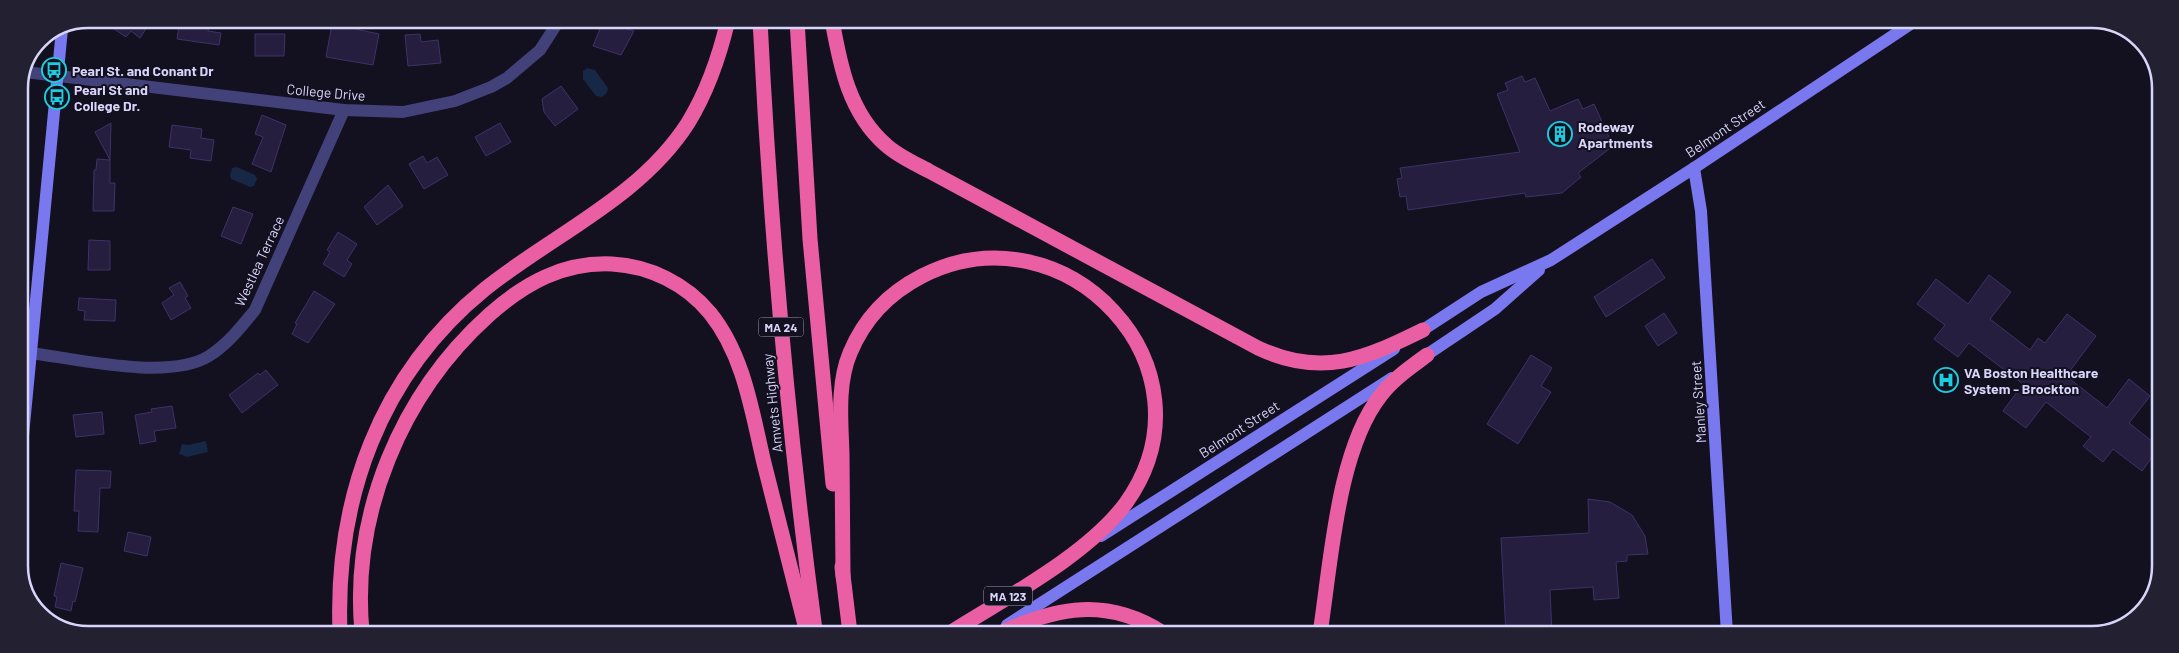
<svg xmlns="http://www.w3.org/2000/svg" width="2179" height="653" font-family="Barlow,sans-serif">
<style>
.water{fill:#162845}
.building{fill:#251e3f;stroke:#3d3368}
.lines{fill:none;stroke-linecap:round;stroke-linejoin:round}
.street{stroke:#424179;stroke-width:12}
.secondary{stroke:#7978ee;stroke-width:12}
.highway{stroke:#ea5fa3;stroke-width:15}
.labels{text-anchor:middle;dominant-baseline:central;stroke-width:4;stroke-linejoin:round;paint-order:stroke}
.shield{fill:#131020;stroke:#9d9ab9;stroke-width:1}
.shield-label{font-size:12px;font-weight:bold;fill:#d8d5fa}
.poi-label{font-size:14px;font-weight:bold;fill:#d8d5fa;stroke:#131020;text-anchor:start}
.street-label{font-size:14px;fill:#d8d5fa;stroke:#131020}
.rim{fill:none;stroke:#d8d5fa;stroke-width:2.5}
</style>
<rect width="100%" height="100%" fill="#131020"/>
<g class="water">
<path d="M587,68l8,2 13,18 -1,5 -5,4 -6,-1 -13,-17v-8z"/>
<path d="M237,167l18,8 2,4 -3,7 -4,1 -19,-8 -1,-4 2,-7z"/>
<path d="M206,441l2,11 -21,5 -8,-3 3,-10 6,1z"/>
</g>
<g class="building">
<path d="M99,19h42l8,5 -9,14 -9,-7 -5,6z"/>
<path d="M180,19l29,4 -1,8 13,2 -2,12 -42,-6z"/>
<path d="M604,19h10l12,5 -2,4 10,3 -13,24 -28,-9z"/>
<path d="M332,24l47,10 -6,31 -47,-8z"/>
<path d="M255,34h30l-1,22h-29z"/>
<path d="M420,34l1,8 17,-2 3,23 -33,3 -3,-31z"/>
<path d="M1522,76l3,6 10,-4 15,33 28,-12 5,10 11,-5 19,42 -35,27 3,4 -19,16 -36,4 -1,-4 -117,17 -2,-14 -6,1 -3,-18 5,-1 -2,-10 120,-16 -23,-58 11,-4 -3,-7z"/>
<path d="M561,86l17,23 -23,17 -11,-14 -2,-13z"/>
<path d="M262,115l24,10 -15,47 -19,-8 11,-27 -8,-3z"/>
<path d="M111,123l-1,37 -15,-28z"/>
<path d="M500,123l11,19 -25,14 -11,-19z"/>
<path d="M172,125l30,4 -1,9 13,2 -3,21 -21,-3 1,-8 -22,-3z"/>
<path d="M423,156l4,7 10,-6 11,18 -24,14 -15,-25z"/>
<path d="M97,159l13,1v23h5l-1,28h-21l1,-41h2z"/>
<path d="M388,185l15,21 -26,19 -13,-18z"/>
<path d="M233,207l20,7 -12,30 -20,-8z"/>
<path d="M338,232l19,12 -10,16 5,4 -8,13 -21,-13 7,-12 -3,-2z"/>
<path d="M89,240l21,1v29h-22z"/>
<path d="M1652,259l13,19 -59,39 -12,-20z"/>
<path d="M1989,275l22,17 -21,27 40,31 8,-12 7,5 22,-29 29,22 -30,40 41,32 22,-29 21,17 -21,27 29,23v3l-16,22 -29,-22 -10,13 -20,-16 8,-9 -45,-35 -20,26 -23,-17 20,-27 -54,-41 -11,14 -24,-18 11,-14 -28,-21 19,-25 32,25z"/>
<path d="M180,282l8,14 -3,2 6,10 -20,12 -9,-17 12,-8 -5,-7z"/>
<path d="M314,291l21,13 -27,39 -16,-9 5,-10 -2,-1z"/>
<path d="M79,298l37,2 -1,21 -31,-1 1,-9 -7,-1z"/>
<path d="M1664,313l13,20 -19,13 -13,-20z"/>
<path d="M1531,355l21,13 -11,18 10,6 -33,52 -31,-20z"/>
<path d="M266,370l12,15 -36,28 -13,-18 29,-22 2,2z"/>
<path d="M172,406l4,22 -22,3 2,10 -16,3 -5,-29 17,-3 -1,-3z"/>
<path d="M102,412l2,22 -28,3 -3,-22z"/>
<path d="M76,470l35,1 -1,17h-10l-2,44 -20,-1 1,-20h-5z"/>
<path d="M1588,499l22,3 22,13 13,21 3,18 -21,1v6l-11,1 3,36 -25,2 -1,-13 -43,3 2,44h-46l-5,-96 88,-5z"/>
<path d="M128,532l23,5 -4,19 -23,-5z"/>
<path d="M61,563l22,5 -8,34 -2,-1 -2,10 -16,-4 2,-10 -3,-1z"/>
</g>
<g class="lines">
<g class="street">
<path d="M25,72l319,38 59,2 52,-11 36,-14 16,-9 33,-28 20,-31"/>
<path d="M31,353c46,6 138,28 178,3 19,-12 32,-29 46,-46l89,-200"/>
</g>
<g class="secondary">
<path d="M1694,168l7,43 26,423"/>
<path d="M1415,335l66,-43 70,-32 143,-92 221,-147"/>
<path d="M1419,360l76,-51 44,-39"/>
<path d="M19,477l43,-448"/>
<path d="M1101,536l293,-187"/>
<path d="M1007,625l385,-247"/>
</g>
<g class="highway">
<path d="M760,20c10,204 28,408 55,610"/>
<path d="M797,20l13,219 23,245"/>
<path d="M832,20c8,45 17,93 54,125 12,11 28,18 43,26l329,177c64,30 106,11 165,-18"/>
<path d="M842,567l8,66"/>
<path d="M843,576c0,-40 -1,-81 -1,-122 -1,-33 -5,-70 8,-101 14,-34 39,-60 72,-77 143,-73 300,92 204,227 -38,52 -121,95 -176,130"/>
<path d="M340,632c-5,-132 39,-257 145,-343 67,-54 155,-91 203,-166 19,-31 32,-69 40,-103"/>
<path d="M362,632c-11,-118 39,-238 127,-317 36,-32 74,-53 123,-51 38,2 74,20 98,49 34,42 42,99 54,150 14,57 29,113 43,170"/>
<path d="M1000,633c57,-26 107,-36 163,0"/>
<path d="M1320,633c11,-69 17,-183 61,-238 12,-16 30,-28 46,-40"/>
</g>
</g>
<defs>
<symbol id="bus-ring" viewBox="-11 -11 22 22"><circle r="9.5" fill="#131020" stroke="#1ccdde" stroke-width="1.5"/><path d="M-5-6H5V4H4V6H2V4H-2V6H-4V4H-5ZM-3.5-4V0h7V-4ZM-3.5 1.2v1.5H-2V1.2ZM2 1.2v1.5H3.5V1.2Z" fill="#1ccdde"/></symbol>
<symbol id="building-ring" viewBox="-11 -11 22 22"><circle r="9.5" fill="#131020" stroke="#1ccdde" stroke-width="1.5"/><path d="M-4-6H4V6H1V3H-1V6H-4ZM-2.5-4.3h1.7v1.8h-1.7ZM.8-4.3h1.7v1.8H.8ZM-2.5-1h1.7V.8h-1.7ZM.8-1h1.7V.8H.8Z" fill="#1ccdde"/></symbol>
<symbol id="hospital-ring" viewBox="-11 -11 22 22"><circle r="9.5" fill="#131020" stroke="#1ccdde" stroke-width="1.5"/><path d="M-5-5h3v3.5h4V-5h3V5h-3V1.5h-4V5h-3Z" fill="#1ccdde"/></symbol>
</defs>
<g fill-rule="evenodd">
<use href="#bus-ring" x="40" y="56" width="28" height="28"/>
<use href="#bus-ring" x="43" y="83" width="28" height="28"/>
<use href="#building-ring" x="1546" y="120" width="28" height="28"/>
<use href="#hospital-ring" x="1932" y="366" width="28" height="28"/>
</g>
<g class="labels">
<g class="shield">
<rect x="758.5" y="317.5" width="45" height="19" rx="4"/>
<rect x="984" y="586.5" width="48" height="19" rx="4"/>
</g>
<g class="shield-label">
<text x="781" y="327">MA 24</text>
<text x="1008" y="596">MA 123</text>
</g>
<g class="poi-label">
<text x="72" y="70">Pearl St. and Conant Dr</text>
<text x="74" y="89">Pearl St and<tspan x="74" dy="16">College Dr.</tspan></text>
<text x="1578" y="126">Rodeway<tspan x="1578" dy="16">Apartments</tspan></text>
<text x="1964" y="372">VA Boston Healthcare<tspan x="1964" dy="16">System - Brockton</tspan></text>
</g>
<g class="street-label">
<text transform="translate(326 92) rotate(5)">College Drive</text>
<text transform="translate(1725 128) rotate(-34)">Belmont Street</text>
<text transform="translate(259 261) rotate(-65)">Westlea Terrace</text>
<text transform="translate(1698 402) rotate(-94)">Manley Street</text>
<text transform="translate(772 403) rotate(-96)">Amvets Highway</text>
<text transform="translate(1239 429) rotate(-33)">Belmont Street</text>
</g>
</g>
<path d="M0 0H2179V653H0ZM88 28H2092A60 60 0 0 1 2152 88V566A60 60 0 0 1 2092 626H88A60 60 0 0 1 28 566V88A60 60 0 0 1 88 28Z" fill="#232031" fill-rule="evenodd"/>
<path class="rim" d="M88 28H2092A60 60 0 0 1 2152 88V566A60 60 0 0 1 2092 626H88A60 60 0 0 1 28 566V88A60 60 0 0 1 88 28Z"/>
</svg>
